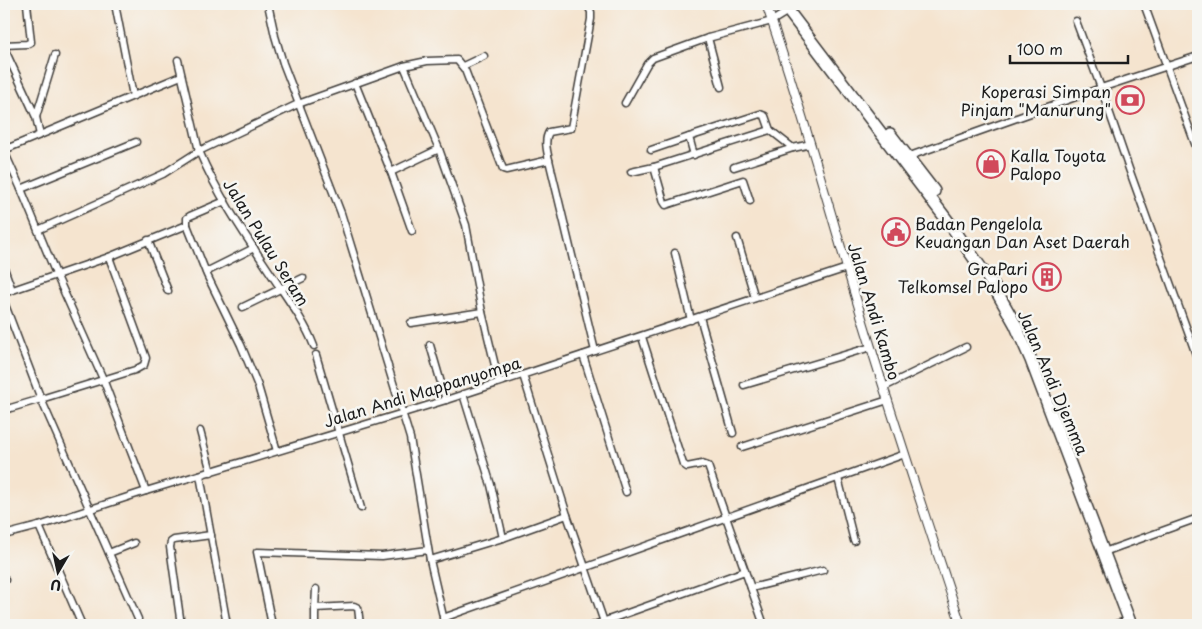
<svg xmlns="http://www.w3.org/2000/svg" width="1202" height="629" font-family="'Playpen Sans',sans-serif">
<style>
.lines{fill:none;stroke-linecap:round;stroke-linejoin:round}
.minor-casing{stroke:#3d3a37;stroke-width:9}
.tertiary-casing{stroke:#3d3a37;stroke-width:10}
.trunk-casing{stroke:#3d3a37;stroke-width:14}
.minor{stroke:#fff;stroke-width:6}
.tertiary{stroke:#fff;stroke-width:8}
.trunk{stroke:#fff;stroke-width:11}
.labels{text-anchor:middle;dominant-baseline:central;stroke-width:5;stroke-linejoin:round;paint-order:stroke}
.poi-label{font-size:16px;fill:#1c1c1c;stroke:#f6f6f2;text-anchor:end}
.street-label{font-size:16px;fill:#1c1c1c;stroke:#f6f6f2}
</style>
<rect width="100%" height="100%" fill="#f6f6f2"/>
<filter id="ink" filterUnits="userSpaceOnUse"><feTurbulence type="fractalNoise" baseFrequency=".02" numOctaves="2"/><feDisplacementMap in="SourceGraphic" scale="10" xChannelSelector="R" yChannelSelector="G"/><feConvolveMatrix kernelMatrix="1 2 1 2 8 2 1 2 1" color-interpolation-filters="sRGB"/></filter>
<filter id="wash" filterUnits="userSpaceOnUse"><feTurbulence type="fractalNoise" baseFrequency=".0096" numOctaves="4" result="noise"/><feDisplacementMap in="SourceGraphic" scale="20" xChannelSelector="R" yChannelSelector="G"/><feGaussianBlur stdDeviation="1.12" result="paint"/><feColorMatrix in="noise" values="0 0 0 0 0 0 0 0 0 0 0 0 0 0 0 0 0 1.4 0 .05"/><feComposite in="paint" operator="in"/></filter>
<g filter="url(#wash)">
<rect width="100%" height="100%" fill="#f5e4cf"/>
</g>
<g filter="url(#ink)">
<g class="lines">
<defs>
<g id="minor">
<path d="M115,4l18,92"/>
<path d="M268,4l7,32 8,27 58,150 69,225 20,122 15,65"/>
<path d="M587,4l4,8v7l-20,109 -22,4c-5,8 -2,19 0,28l46,191"/>
<path d="M1144,4l54,148"/>
<path d="M1076,21l25,67 28,81 69,191"/>
<path d="M708,38l13,49"/>
<path d="M4,45l23,-1 4,-2 -4,-38"/>
<path d="M4,48l32,69 4,18"/>
<path d="M404,66l23,-5 30,-1 8,10 38,99 3,1 43,-10"/>
<path d="M463,66l21,-10"/>
<path d="M355,83l36,89 21,59"/>
<path d="M625,103l22,-39 6,-6 55,-20 64,-17 21,-13"/>
<path d="M36,117l19,-62"/>
<path d="M4,150l177,-74"/>
<path d="M651,150l38,-13"/>
<path d="M4,151l17,38 35,85 47,105 43,112"/>
<path d="M694,155l-5,-18 71,-23 5,2 5,14"/>
<path d="M907,157l194,-69 97,-32"/>
<path d="M654,167l10,35 2,3 77,-25 7,21"/>
<path d="M734,167l59,-19"/>
<path d="M391,172l48,-23"/>
<path d="M631,172l23,-5 116,-37 23,18 18,-4"/>
<path d="M21,189l115,-47"/>
<path d="M187,225v-7l3,-2 35,-15"/>
<path d="M38,230l125,-56 36,-23 -21,-91"/>
<path d="M737,238l18,60"/>
<path d="M148,240l20,51"/>
<path d="M675,253l16,67"/>
<path d="M4,268l8,22"/>
<path d="M206,272l48,-24"/>
<path d="M4,293l105,-36 78,-32 20,50 34,70 17,41 19,65"/>
<path d="M4,302l37,97 94,-29 9,-5 2,-7 -37,-101"/>
<path d="M243,307l60,-29"/>
<path d="M700,317l33,116"/>
<path d="M411,323l71,-11"/>
<path d="M642,337l41,127 4,3 15,-3 6,2 56,159"/>
<path d="M430,345l16,55"/>
<path d="M314,346c-10,-26 -28,-49 -43,-72 -26,-39 -54,-80 -72,-123l99,-47 106,-38 35,83 27,76 16,87 17,70"/>
<path d="M316,355l45,153"/>
<path d="M583,355l43,137"/>
<path d="M523,375l44,140 38,110"/>
<path d="M744,385l127,-38"/>
<path d="M884,387l82,-40"/>
<path d="M463,394l28,91 12,53"/>
<path d="M4,410l37,-11 97,220"/>
<path d="M200,431l11,41"/>
<path d="M742,447l146,-47"/>
<path d="M200,475l27,150"/>
<path d="M838,478l16,63"/>
<path d="M39,526l42,97"/>
<path d="M4,535l35,-9 107,-35 300,-91 401,-132"/>
<path d="M1104,552l94,-34"/>
<path d="M109,553l25,-10"/>
<path d="M430,560l73,-22 64,-23"/>
<path d="M4,578l1,2"/>
<path d="M751,588l72,-18"/>
<path d="M315,608l1,-19"/>
<path d="M443,618l462,-164"/>
<path d="M181,625l-11,-78 1,-5 3,-2 37,-5"/>
<path d="M272,625l-15,-73 125,4 46,-6"/>
<path d="M315,625v-17l39,-2 4,2 2,17"/>
<path d="M594,625l151,-54"/>
<path d="M1113,625l16,-5"/>
</g>
<path id="tertiary" d="M766,4c30,87 55,175 81,264 35,120 75,238 114,357"/>
<g id="trunk">
<path d="M783,4l167,220 43,61 22,39 16,36 100,265"/>
<path d="M890,134l44,57"/>
</g>
</defs>
<use href="#minor" class="minor-casing"/>
<use href="#tertiary" class="tertiary-casing"/>
<use href="#trunk" class="trunk-casing"/>
<use href="#minor" class="minor"/>
<use href="#tertiary" class="tertiary"/>
<use href="#trunk" class="trunk"/>
</g>
</g>
<defs>
<symbol id="bank-ring" viewBox="-11 -11 22 22"><circle r="9.5" fill="#f6f6f2" stroke="#d1495b" stroke-width="1.5"/><path d="M-6-4H6V4H-6ZM0-2.3a2.3 2.3 0 1 0 0 4.6a2.3 2.3 0 1 0 0-4.6Z" fill="#d1495b"/></symbol>
<symbol id="shop-ring" viewBox="-11 -11 22 22"><circle r="9.5" fill="#f6f6f2" stroke="#d1495b" stroke-width="1.5"/><path d="M-5-2.5h2.3a2.7 3.5 0 0 1 5.4 0H5L5.5 6h-11ZM-1.5-2.5h3a1.5 2.3 0 0 0-3 0Z" fill="#d1495b"/></symbol>
<symbol id="civic-ring" viewBox="-11 -11 22 22"><circle r="9.5" fill="#f6f6f2" stroke="#d1495b" stroke-width="1.5"/><path d="M-.6-6.5H3V-4.5H.6V-3L4-1V1h2V6H-6V1h2V-1L-.6-3ZM-1.2 2.5V6h2.4V2.5Z" fill="#d1495b"/></symbol>
<symbol id="building-ring" viewBox="-11 -11 22 22"><circle r="9.5" fill="#f6f6f2" stroke="#d1495b" stroke-width="1.5"/><path d="M-4-6H4V6H1V3H-1V6H-4ZM-2.5-4.3h1.7v1.8h-1.7ZM.8-4.3h1.7v1.8H.8ZM-2.5-1h1.7V.8h-1.7ZM.8-1h1.7V.8H.8Z" fill="#d1495b"/></symbol>
</defs>
<g fill-rule="evenodd">
<use href="#bank-ring" x="1114" y="84" width="32" height="32"/>
<use href="#shop-ring" x="975" y="148" width="32" height="32"/>
<use href="#civic-ring" x="880" y="216" width="32" height="32"/>
<use href="#building-ring" x="1031" y="261" width="32" height="32"/>
</g>
<g class="labels">
<g class="poi-label">
<text x="1111" y="91">Koperasi Simpan<tspan x="1111" dy="18">Pinjam "Manurung"</tspan></text>
<text x="1010" y="155" text-anchor="start">Kalla Toyota<tspan x="1010" dy="18">Palopo</tspan></text>
<text x="915" y="223" text-anchor="start">Badan Pengelola<tspan x="915" dy="18">Keuangan Dan Aset Daerah</tspan></text>
<text x="1028" y="268">GraPari<tspan x="1028" dy="18">Telkomsel Palopo</tspan></text>
</g>
<g class="street-label">
<text transform="translate(267 242) rotate(58)">Jalan Pulau Seram</text>
<text transform="translate(875 311) rotate(73)">Jalan Andi Kambo</text>
<text transform="translate(1054 382) rotate(67)">Jalan Andi Djemma</text>
<text transform="translate(422 391) rotate(-17)">Jalan Andi Mappanyompa</text>
</g>
</g>
<rect width="1202" height="629" fill="none" stroke="#f6f6f2" stroke-width="20"/>
<g transform="translate(58 572) rotate(189)" stroke="#f6f6f2" stroke-width="4" paint-order="stroke">
<path d="M0-4L9 19L0 12L-9 19Z" fill="#1c1c1c"/>
<text y="-8" font-size="14" font-weight="bold" text-anchor="middle" fill="#1c1c1c">U</text>
</g>
<path d="M1010 55v8h118v-8" fill="none" stroke="#1c1c1c" stroke-width="2.5"/>
<text x="1017" y="55" font-size="15" fill="#1c1c1c" stroke="#f6f6f2" stroke-width="4" paint-order="stroke">100 m</text>
</svg>
